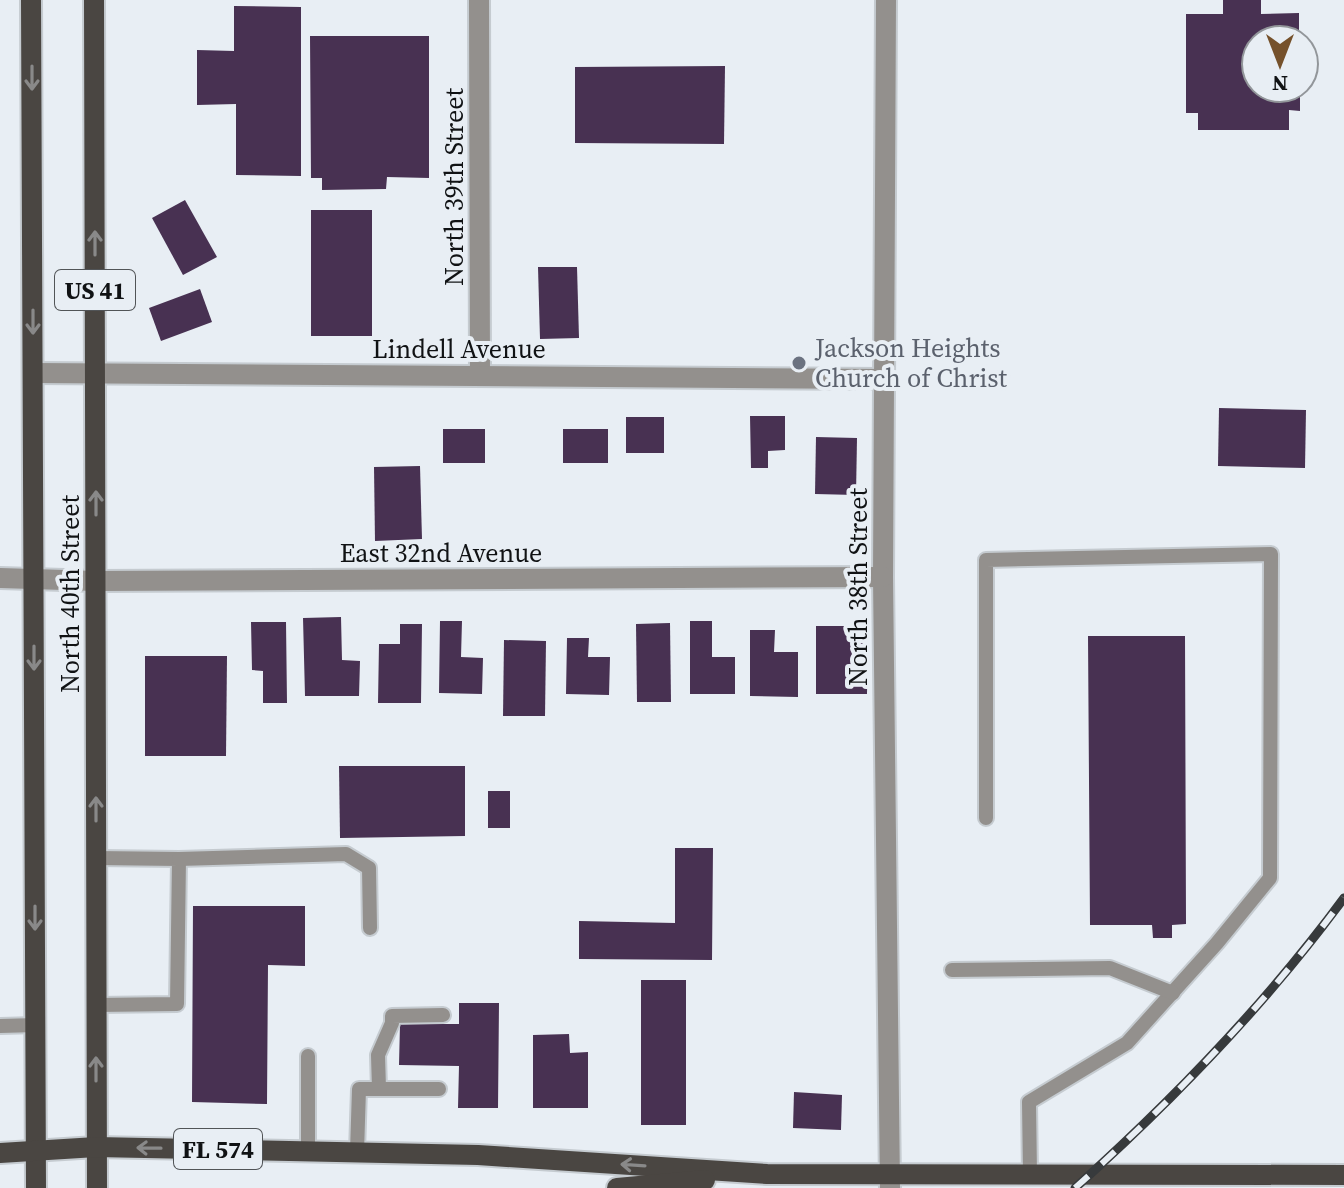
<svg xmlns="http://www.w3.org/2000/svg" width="1344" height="1188" font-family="'Source Serif 4',serif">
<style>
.building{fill:#483152}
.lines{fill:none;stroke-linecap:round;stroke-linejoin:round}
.lane-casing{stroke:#c5cbd0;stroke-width:18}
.street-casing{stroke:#c5cbd0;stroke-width:24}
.primary-casing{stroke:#c5cbd0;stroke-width:24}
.lane{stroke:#93908d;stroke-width:14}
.street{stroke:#93908d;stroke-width:20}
.primary{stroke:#4a4642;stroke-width:20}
.rail-casing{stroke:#373a3c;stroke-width:9}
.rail{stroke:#e8eef4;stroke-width:6;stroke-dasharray:18;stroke-linecap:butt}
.oneway{stroke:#898989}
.worship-dot{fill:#6b7280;stroke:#e8eef4;stroke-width:3}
.labels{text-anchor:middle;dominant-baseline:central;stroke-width:8;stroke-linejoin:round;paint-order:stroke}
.shield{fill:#e8eef4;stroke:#515457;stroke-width:2}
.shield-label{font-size:24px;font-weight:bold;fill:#101214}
.street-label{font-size:26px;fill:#101214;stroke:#e8eef4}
.worship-label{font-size:26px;fill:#5b616d;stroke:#e8eef4;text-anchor:start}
</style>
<rect width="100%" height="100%" fill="#e8eef4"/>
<g class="building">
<path d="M1223,0h38v14l38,-1v27h-43v48h44v23l-11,-1v20h-91v-17h-12v-99h37z"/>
<path d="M234,6l67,1v169l-65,-1v-71l-39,1v-55l37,1z"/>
<path d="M310,36h119v142l-42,-1 -1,12 -64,1v-12h-11z"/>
<path d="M725,66l-1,78 -149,-1v-76z"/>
<path d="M185,200l32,57 -34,18 -31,-57z"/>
<rect x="311" y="210" width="61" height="126"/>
<path d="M538,267h39l2,71 -39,1z"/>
<path d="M200,289l12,33 -51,19 -12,-33z"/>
<path d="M1219,408l87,2 -1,58 -87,-2z"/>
<path d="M750,416h35v34l-17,1v17h-17z"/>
<rect x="626" y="417" width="38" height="36"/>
<rect x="443" y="429" width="42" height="34"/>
<rect x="563" y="429" width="45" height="34"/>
<path d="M816,437l41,1 -1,57 -41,-1z"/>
<path d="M420,466l2,73 -47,2 -1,-74z"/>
<path d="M341,617l1,43 18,1 -1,35h-54l-2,-78z"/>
<path d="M440,621h22l-1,36 22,1 -1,36 -43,-1z"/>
<path d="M690,621h22v36h23v37h-45z"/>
<path d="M251,622h35l1,81h-24v-32l-11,-1z"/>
<path d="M670,623l1,79h-34l-1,-78z"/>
<path d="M400,624h22l-1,79h-43l1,-59h21z"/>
<path d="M816,626h52l-1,68h-51z"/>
<path d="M750,630h25l-1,22h24v45l-48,-1z"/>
<path d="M1088,636h97l1,288 -14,1v13h-19l-1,-13h-62z"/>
<path d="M567,638h22l-1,19h22l-1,38 -43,-1z"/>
<path d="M504,640l42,1 -1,75h-42z"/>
<path d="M145,656h82l-1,100h-81z"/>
<path d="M339,766h126v70l-125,2z"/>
<rect x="488" y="791" width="22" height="37"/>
<path d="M675,848h38l-1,112 -133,-1v-38l96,2z"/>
<path d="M193,906h112v60l-37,-1 -1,139 -75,-2z"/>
<rect x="641" y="980" width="45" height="145"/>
<path d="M459,1003h40l-1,105h-40l1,-42 -60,-1 1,-41h59z"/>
<path d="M569,1034l1,19 18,-1v56h-55v-73z"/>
<path d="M794,1092l48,3 -1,35 -48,-2z"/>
</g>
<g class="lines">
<defs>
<g id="lane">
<path d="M986,818v-258l285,-6 -1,324 -53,65 -90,100 -98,59 1,73"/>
<path d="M96,858l83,1 -2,145 -81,1"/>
<path d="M179,859l167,-5 23,14 1,60"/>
<path d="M952,970l158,-2 63,25"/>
<path d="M0,1026l36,-1"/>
<path d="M308,1056v95"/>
<path d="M379,1089l-1,-34 14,-32v-7l51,-1"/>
<path d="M357,1152l2,-63h80"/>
</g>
<g id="street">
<path d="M479,0l1,375"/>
<path d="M886,0l-3,577 7,611"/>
<path d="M34,373l850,6"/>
<path d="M0,578l96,3 787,-4"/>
</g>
<g id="primary">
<path d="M31,0l5,1188"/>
<path d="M94,0l3,1188"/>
<path d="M0,1153l96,-6 382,8 289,19 577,1"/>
<path d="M617,1188l88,-8"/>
</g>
</defs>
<use href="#lane" class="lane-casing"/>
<use href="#street" class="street-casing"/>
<use href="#primary" class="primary-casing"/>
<use href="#lane" class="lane"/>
<use href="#street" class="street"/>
<use href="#primary" class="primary"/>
<defs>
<path id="rail" d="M1075,1188c98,-88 191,-184 269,-290"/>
</defs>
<use href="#rail" class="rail-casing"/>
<use href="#rail" class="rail"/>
</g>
<defs><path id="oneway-shaft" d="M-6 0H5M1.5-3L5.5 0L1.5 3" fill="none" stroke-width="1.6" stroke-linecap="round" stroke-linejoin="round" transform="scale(2)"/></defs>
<g class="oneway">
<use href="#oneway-shaft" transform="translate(32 78) rotate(90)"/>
<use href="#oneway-shaft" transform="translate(95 243) rotate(-90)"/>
<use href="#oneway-shaft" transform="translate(33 322) rotate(90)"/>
<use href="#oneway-shaft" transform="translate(96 503) rotate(-90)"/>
<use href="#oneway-shaft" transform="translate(34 658) rotate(90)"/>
<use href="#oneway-shaft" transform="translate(96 809) rotate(-90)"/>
<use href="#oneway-shaft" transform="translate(35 918) rotate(90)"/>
<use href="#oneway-shaft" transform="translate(96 1069) rotate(-90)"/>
<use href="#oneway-shaft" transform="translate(149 1148) rotate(-179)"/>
<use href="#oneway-shaft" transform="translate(633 1165) rotate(-176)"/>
</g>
<circle class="worship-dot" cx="799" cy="363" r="8"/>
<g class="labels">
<g class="shield">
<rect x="55" y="270" width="80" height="40" rx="6"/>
<rect x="174" y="1129" width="88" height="40" rx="6"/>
</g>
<g class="shield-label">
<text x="95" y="290">US 41</text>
<text x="218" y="1149">FL 574</text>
</g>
<g class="street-label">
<text transform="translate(454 187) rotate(-90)">North 39th Street</text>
<text x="459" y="349">Lindell Avenue</text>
<text x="441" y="553">East 32nd Avenue</text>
<text transform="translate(858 587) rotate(-90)">North 38th Street</text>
<text transform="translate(70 594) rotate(-90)">North 40th Street</text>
</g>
<g class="worship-label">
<text x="815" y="348">Jackson Heights<tspan x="815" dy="30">Church of Christ</tspan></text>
</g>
</g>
<g transform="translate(1280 64) rotate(180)"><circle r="38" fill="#e8eef4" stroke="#92969a" stroke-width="2"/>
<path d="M0-6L14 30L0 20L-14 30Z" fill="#75512b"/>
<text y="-12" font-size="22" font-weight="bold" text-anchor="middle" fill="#101214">N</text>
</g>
</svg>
